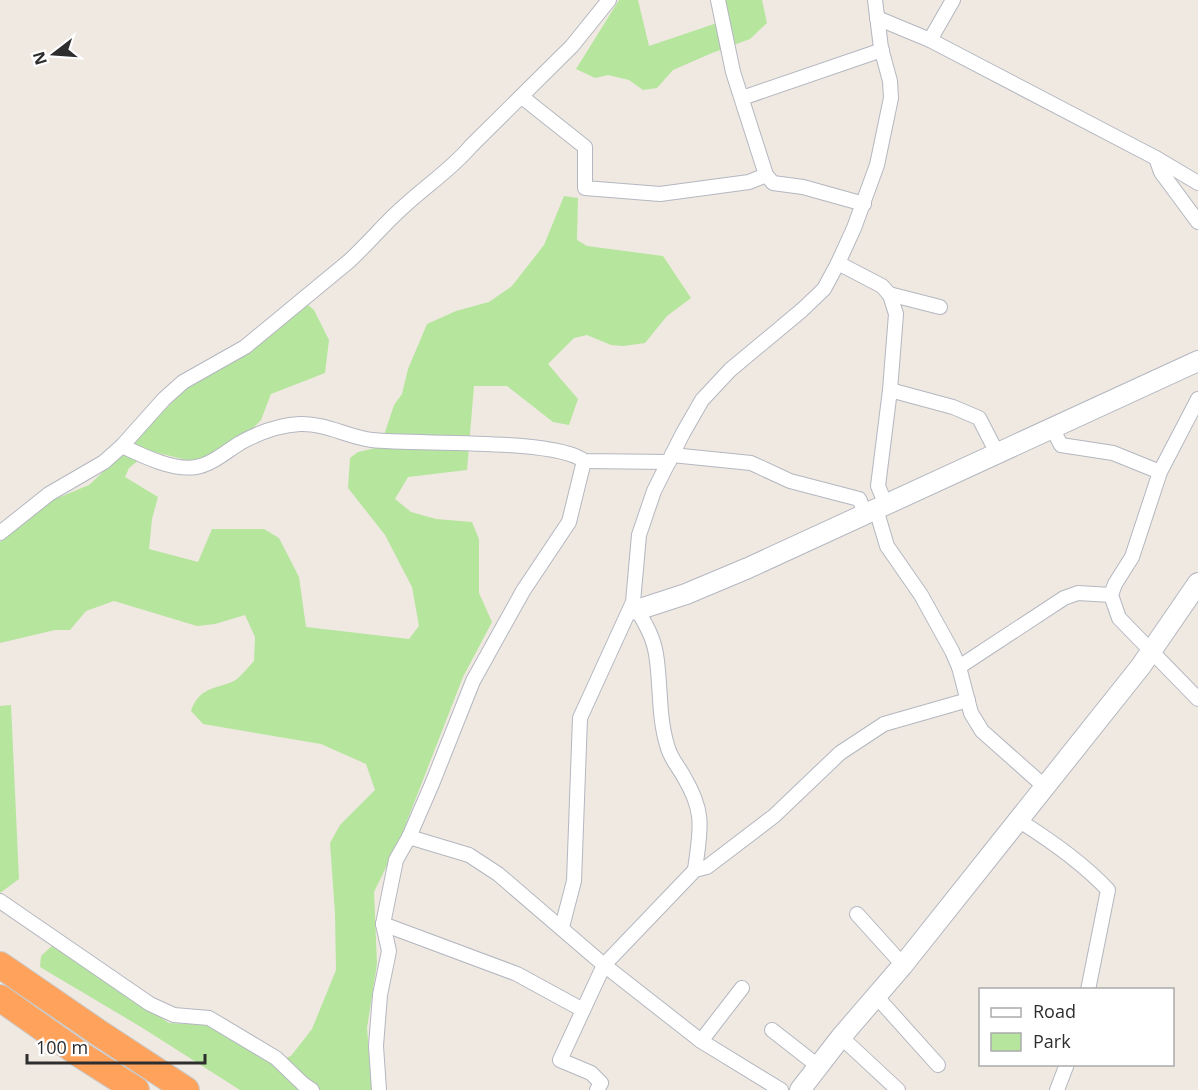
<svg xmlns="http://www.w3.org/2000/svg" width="1198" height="1090" font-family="'Open Sans',sans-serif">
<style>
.green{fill:#b6e59e}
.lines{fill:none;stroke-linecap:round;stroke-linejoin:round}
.street-casing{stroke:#b4b7c1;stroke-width:16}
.secondary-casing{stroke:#b4b7c1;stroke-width:22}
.highway-casing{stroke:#c9c9c9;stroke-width:28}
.street{stroke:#fff;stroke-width:14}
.secondary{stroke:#fff;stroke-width:20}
.highway{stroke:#ffa35c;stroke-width:26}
</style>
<rect width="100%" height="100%" fill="#efe9e1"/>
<g class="green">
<path d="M619,0h19l11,46 65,-22 13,-9 -3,-15h38l5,23 -17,16 -38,14 -39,17 -16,18 -14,2 -14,-10 -21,-5 -13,3 -19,-9z"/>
<path d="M564,196l14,2 -1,42 10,6 76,10 28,42 -24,18 -22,27 -22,3 -12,-1 -24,-10 -13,3 -26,26 30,35 -9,26 -16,-3 -46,-36h-33l-7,84 -59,7 -13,22 16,13 25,7 36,3 7,17v54l13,29 -29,55 -63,162 -26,53 3,72 -10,64 5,62h-132l-99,-63 -101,-60 1,-11 13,-12 115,79 41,2 64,37 17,-6 21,-27 24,-59 -1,-56 -5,-71 10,-18 35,-35 -9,-26 -45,-20 -118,-20 -12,-13c9,-27 29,-21 46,-32 6,-5 12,-13 17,-18l1,-24 -10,-22 -30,9 -18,2 -83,-25 -28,10 -16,19h-15l-55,13v-101l48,-40 41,-17 31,-29 69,-71 67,-40 52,-40 6,5 15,30 -4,33 -54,21 -10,26 -46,47 -65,-16 -21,17 -4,9 33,20 -6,22 -3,30 49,13 14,-33h52l15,9 20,39 7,50 103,12 10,-13 -7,-39 -27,-52 -37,-47 2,-30 8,-6 22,-5 14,-42 8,-11 6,-25 19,-45 29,-13 33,-9 23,-16 32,-41z"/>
<path d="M11,705l8,174 -19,14v-187z"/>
</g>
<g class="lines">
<defs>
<g id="street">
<path d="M718,0l15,72 33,103 7,8 30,4 61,17"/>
<path d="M877,18l53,22 226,118 42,25"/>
<path d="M930,40l23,-40"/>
<path d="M522,97l63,50v41l75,6 89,-12 17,-7"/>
<path d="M742,98l140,-48"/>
<path d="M1156,158l5,14 37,50"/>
<path d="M838,263l44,23 8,9 6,19 -6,76 -12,96 8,19"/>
<path d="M889,294l51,13"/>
<path d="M890,390l63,17 26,11 18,35"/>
<path d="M1198,399l-38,73 -28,85 -17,27 -4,11 8,23 79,81"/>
<path d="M1052,428l9,17 52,8 47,19"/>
<path d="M122,446c19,9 51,25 74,21 15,-2 31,-16 44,-24 18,-10 39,-18 60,-19 25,-1 48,13 72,16 44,5 183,-2 212,21l85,1"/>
<path d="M672,455l79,8 39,18 69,18 7,15"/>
<path d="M876,509l11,37 34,49 31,56 7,16 12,46 11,18 63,56"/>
<path d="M0,533l49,-39 55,-32 18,-16 42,-47 19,-17 62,-35 103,-85c19,-17 35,-37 53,-53 23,-22 50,-39 70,-63l101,-100 37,-46"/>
<path d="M634,604c9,16 19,31 22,50 5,30 2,61 11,91 3,13 11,21 17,32 22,37 16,53 11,93"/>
<path d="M959,667l105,-69 14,-5 33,2"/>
<path d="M1018,820c32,20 64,42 90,70l-20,100"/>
<path d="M409,837l60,18 29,19 106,91 97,76 80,49"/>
<path d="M0,901l150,103 24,11 35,3 67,40 27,26 9,6"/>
<path d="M857,914l46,51"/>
<path d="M383,924l134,50 66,36"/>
<path d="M562,927l12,-46 6,-163 53,-116 6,-67 15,-44 29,-58 19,-33 28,-30 72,-60 22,-21 14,-26 16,-35 23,-63 14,-67 -1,-17 -9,-33 -6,-48"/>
<path d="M876,996l62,69"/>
<path d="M772,1030l46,36"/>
<path d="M841,1037l57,53"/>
<path d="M701,1041l41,-53"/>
<path d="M379,1090l-3,-44 4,-51 9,-44 -6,-27 13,-64 13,-23 23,-53 41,-103 50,-90 46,-69 15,-61"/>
<path d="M597,1090l4,-7 -10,-10 -31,-13 44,-95 91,-95 12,-3 67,-51 66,-63 44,-29 84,-24"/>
<path d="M1057,1090l10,-26"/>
</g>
<g id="secondary">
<path d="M637,610l49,-16 62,-26 450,-207"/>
<path d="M800,1090l41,-53 62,-72 238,-299 57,-83"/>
</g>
<g id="highway">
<path d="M0,965l99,68 87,57"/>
<path d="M0,998l81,57 55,35"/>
</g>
</defs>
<use href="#street" class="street-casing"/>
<use href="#secondary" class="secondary-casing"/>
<use href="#highway" class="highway-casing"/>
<use href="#street" class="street"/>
<use href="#secondary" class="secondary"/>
<use href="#highway" class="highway"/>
</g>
<rect x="979" y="988" width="195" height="78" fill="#ffffff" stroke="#ababab" stroke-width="1.5"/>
<rect x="991" y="1008" width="30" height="9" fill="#ffffff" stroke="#ababab" stroke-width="1.5"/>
<text x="1033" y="1018" font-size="18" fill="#2e2e2e">Road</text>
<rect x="991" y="1033" width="30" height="18" fill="#b6e59e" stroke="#ababab" stroke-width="1.5"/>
<text x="1033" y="1048" font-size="18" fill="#2e2e2e">Park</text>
<g transform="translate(54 54) rotate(253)" stroke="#ffffff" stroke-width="4.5" paint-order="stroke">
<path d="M0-4.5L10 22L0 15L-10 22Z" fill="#2e2e2e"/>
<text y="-9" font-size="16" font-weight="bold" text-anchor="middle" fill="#2e2e2e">N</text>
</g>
<path d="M27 1054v9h178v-9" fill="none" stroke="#2e2e2e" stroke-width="3"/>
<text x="36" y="1054" font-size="18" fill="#2e2e2e" stroke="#ffffff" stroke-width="4.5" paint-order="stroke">100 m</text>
</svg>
